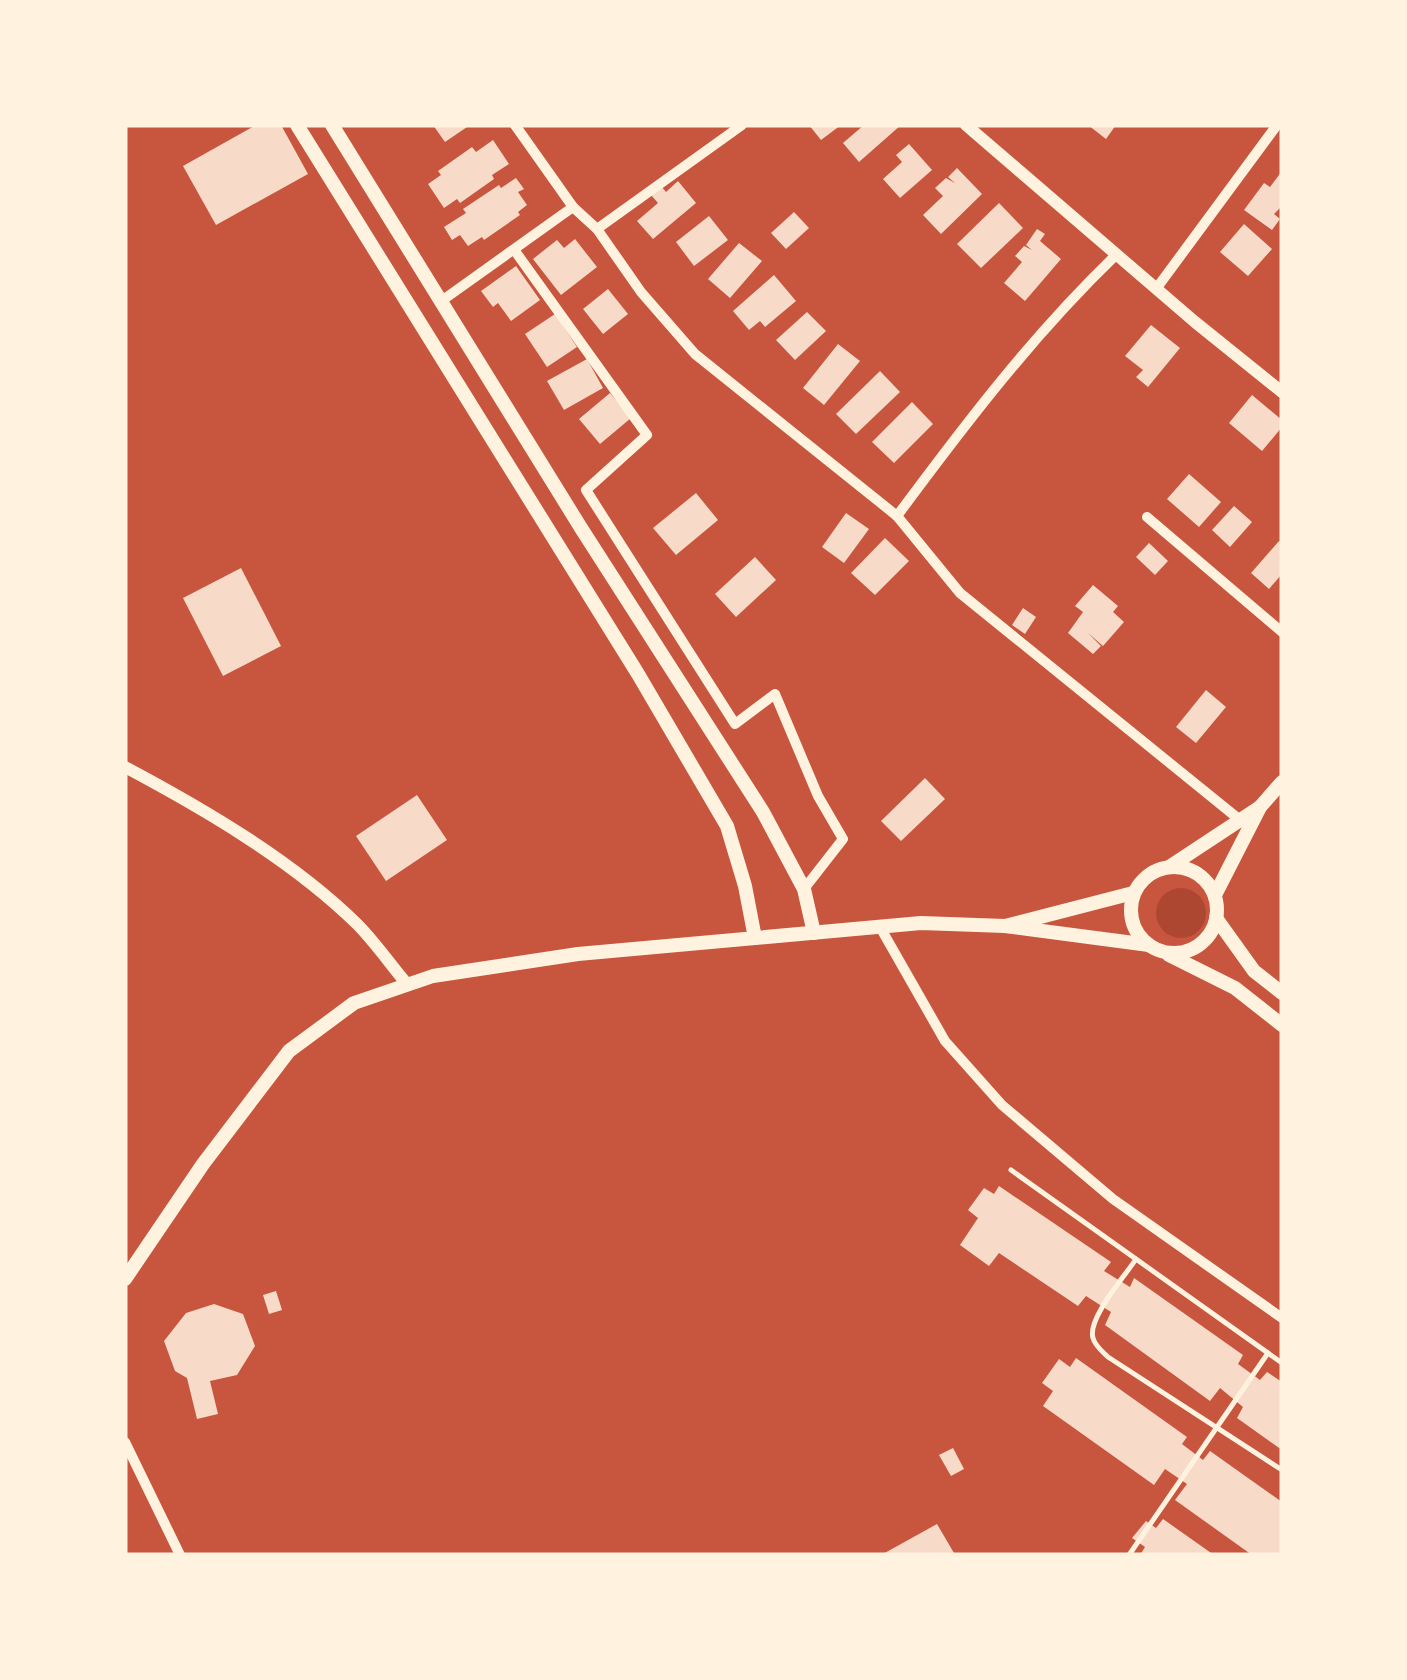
<svg xmlns="http://www.w3.org/2000/svg" width="1407" height="1680" font-family="Montserrat,sans-serif">
<style>
.green{fill:#ae4732}
.building{fill:#f7dbc8}
.lines{fill:none;stroke-linecap:round;stroke-linejoin:round}
.service{stroke:#fff3e0;stroke-width:5}
.minor{stroke:#fff3e0;stroke-width:10}
.tertiary{stroke:#fff3e0;stroke-width:12}
.secondary{stroke:#fff3e0;stroke-width:14}
</style>
<rect width="100%" height="100%" fill="#c8553d"/>
<circle class="green" cx="1181" cy="913" r="25"/>
<g class="building">
<path d="M256,125h25l27,49 -92,51 -33,-59z"/>
<path d="M433,125h37l-25,17z"/>
<path d="M809,125h32l-20,15z"/>
<path d="M864,125h37l-42,37 -16,-19z"/>
<path d="M1088,125h28l-10,14z"/>
<path d="M493,140l16,24 -17,11 2,4 -34,24 -3,-4 -13,9 -16,-24 13,-9 -3,-4 34,-24 4,5z"/>
<path d="M909,144l23,26 -32,28 -17,-19 19,-17 -6,-7z"/>
<path d="M957,168l25,26 -41,40 -18,-19 20,-19 -8,-8 11,-10 9,5 -7,-6z"/>
<path d="M1282,171v35l-8,8 6,5 -8,11 -28,-20 20,-27 6,4z"/>
<path d="M516,178l8,11 -6,3 9,13 -9,7 2,3 -36,25 -2,-3 -14,9 -8,-11 -8,5 -8,-13 22,-14 -3,-4 36,-24 2,3z"/>
<path d="M678,181l18,22 -43,36 -16,-18 21,-18 -7,-8 10,-9 5,6z"/>
<path d="M999,203l24,25 -42,40 -24,-24z"/>
<path d="M794,212l15,16 -23,21 -15,-16z"/>
<path d="M709,216l19,24 -34,26 -18,-24z"/>
<path d="M1244,224l28,25 -24,27 -28,-24z"/>
<path d="M1037,229l8,5 -5,7 21,18 -36,42 -21,-18 18,-21 -7,-6 9,-10 8,4 -6,-5z"/>
<path d="M575,239l22,28 -36,28 -28,-36 24,-19 7,8z"/>
<path d="M739,243l23,18 -32,37 -22,-19z"/>
<path d="M516,266l24,34 -29,21 -13,-18 -5,4 -12,-16z"/>
<path d="M774,275l22,26 -31,26 -5,-6 -11,9 -16,-19z"/>
<path d="M608,289l20,25 -25,20 -20,-25z"/>
<path d="M807,312l19,19 -31,29 -19,-20z"/>
<path d="M555,314l22,33 -30,20 -22,-33z"/>
<path d="M1151,325l29,23 -32,39 -12,-10 7,-7 -18,-14z"/>
<path d="M838,344l22,17 -36,44 -21,-17z"/>
<path d="M587,359l16,29 -39,22 -17,-29z"/>
<path d="M880,371l20,21 -44,42 -20,-20z"/>
<path d="M610,393l21,25 -31,26 -21,-25z"/>
<path d="M1252,395l30,25v7l-20,24 -33,-28z"/>
<path d="M912,402l21,22 -39,39 -22,-21z"/>
<path d="M1189,474l32,28 -22,25 -32,-28z"/>
<path d="M696,493l22,27 -42,35 -23,-27z"/>
<path d="M1234,506l18,16 -22,25 -18,-17z"/>
<path d="M846,513l23,16 -25,34 -22,-16z"/>
<path d="M885,538l24,23 -34,34 -24,-22z"/>
<path d="M1279,541l3,2v31l-13,15 -18,-16z"/>
<path d="M1149,543l19,18 -13,14 -19,-18z"/>
<path d="M755,557l21,23 -40,37 -21,-23z"/>
<path d="M241,568l40,78 -58,30 -40,-78z"/>
<path d="M1093,585l25,21 -5,6 11,10 -21,24 -15,-13 13,13 -8,8 -25,-21 15,-21 -8,-6z"/>
<path d="M1023,608l13,9 -11,17 -13,-9z"/>
<path d="M1206,690l20,17 -30,36 -20,-16z"/>
<path d="M925,778l20,21 -44,42 -20,-20z"/>
<path d="M417,795l30,45 -61,41 -30,-45z"/>
<path d="M999,1186l112,76 -7,9 26,16 4,-9 109,77 -5,9 22,16 7,-8 15,10v68l-45,-32 6,-11 -23,-19 -10,13 -105,-76 6,-13 -25,-16 -8,10 -79,-53 -10,13 -29,-21 18,-27 -10,-8 16,-22 10,6z"/>
<path d="M276,1291l6,19 -13,4 -6,-19z"/>
<path d="M214,1304l29,10 12,32 -18,29 -27,6 8,33 -21,5 -10,-41 -12,-7 -11,-30 22,-28z"/>
<path d="M1076,1358l111,79 -5,7 21,16 7,-9 72,51v53h-30l-77,-55 12,-16 -22,-15 -11,16 -111,-79 10,-15 -11,-8 17,-24 11,8z"/>
<path d="M953,1448l11,21 -13,7 -12,-21z"/>
<path d="M1163,1519l51,36h-74l5,-8 -13,-9 14,-17 10,7z"/>
<path d="M937,1524l17,29 -73,2z"/>
</g>
<g class="lines">
<g class="service">
<path d="M1011,1170l271,193"/>
<path d="M1136,1259c-11,17 -49,60 -43,79 2,8 9,13 15,19l174,113"/>
<path d="M1129,1555l139,-202"/>
</g>
<g class="minor">
<path d="M515,125l58,82 24,22 44,63 54,62 202,162c69,-93 136,-181 219,-261"/>
<path d="M597,229l145,-104"/>
<path d="M515,251l132,184 -61,55 149,234 40,-30 43,102 25,43 -39,50"/>
<path d="M1156,289l121,-164"/>
<path d="M440,302l133,-95"/>
<path d="M897,516l63,77 280,227"/>
<path d="M1147,517l135,115"/>
<path d="M880,927l65,114 57,64 111,94 169,119"/>
<path d="M125,1442l55,113"/>
</g>
<g class="tertiary">
<path d="M966,125l229,197 87,70"/>
<path d="M125,767c79,42 168,94 232,157 18,18 33,40 50,60"/>
</g>
<g class="secondary">
<path d="M297,125l341,549 89,152 18,60 10,52"/>
<path d="M332,125l249,403 182,284 41,77 10,44"/>
<path d="M1260,807l22,-25"/>
<circle cx="1174" cy="910" r="43"/>
<path d="M1169,867l91,-60 -45,88"/>
<path d="M1133,893l-128,33 144,19"/>
<path d="M1216,918l38,53 28,22"/>
<path d="M1169,955l66,33 47,37"/>
<path d="M125,1279l78,-115 86,-113 65,-48 79,-27 145,-22 343,-31 84,3"/>
</g>
</g>
<rect width="1407" height="1680" fill="none" stroke="#fff3e0" stroke-width="255"/>
</svg>
